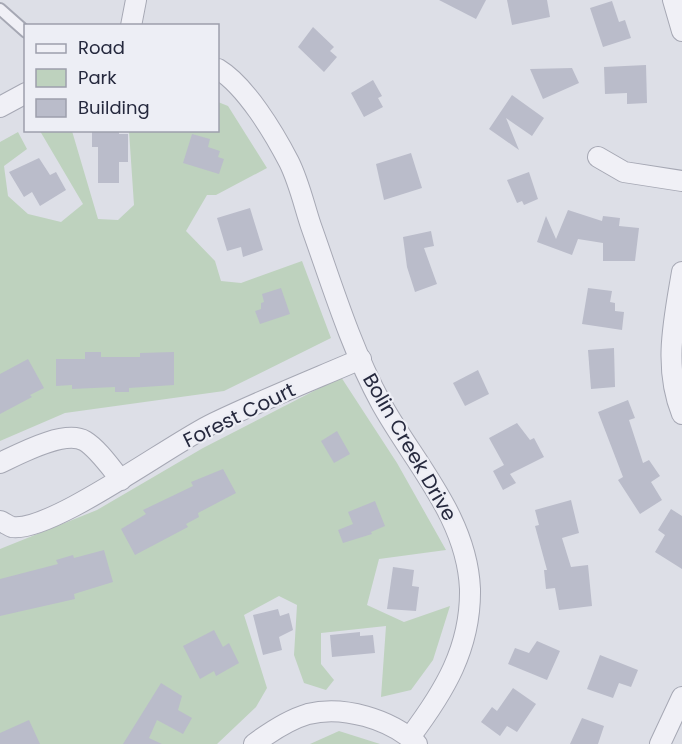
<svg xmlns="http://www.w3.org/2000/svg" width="682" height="744" font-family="Poppins,sans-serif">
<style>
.green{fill:#bed2be}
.building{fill:#babcca}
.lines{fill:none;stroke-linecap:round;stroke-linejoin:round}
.service-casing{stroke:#a6a8b4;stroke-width:14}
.minor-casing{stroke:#a6a8b4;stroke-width:22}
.service{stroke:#f0f0f6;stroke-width:10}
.minor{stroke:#f0f0f6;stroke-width:20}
.labels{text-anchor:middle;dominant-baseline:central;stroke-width:4.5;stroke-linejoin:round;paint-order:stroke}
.street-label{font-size:20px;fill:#26293e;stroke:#edeef5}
</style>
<rect width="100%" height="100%" fill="#dddfe7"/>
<g class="green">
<path d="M218,102l10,4 39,62 -51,27h-9l-21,36 29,30 6,20 20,2 61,-22 29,77 -107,53 -159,22 -65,28v-299l18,-10 9,17 -23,17 4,30 20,18 33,8 22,-18 -43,-73h32l26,88 20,1 16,-15 -5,-74 89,-1z"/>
<path d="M341,377l56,86 49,87 -67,9 -12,46 37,17 46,-16 -17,54 -22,30 -30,7 5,-71 -65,7v31l13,16 -8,10 -22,-7 -10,-28 3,-50 -18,-9 -35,19 23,73 -11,19 -39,37h-217v-195l97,-39 106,-62z"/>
<path d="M339,731l41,13h-70z"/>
</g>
<g class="building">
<path d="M439,0h47l-10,19z"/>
<path d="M507,0h40l3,17 -38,8z"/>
<path d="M612,1l7,21 6,-2 6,18 -28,9 -13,-39z"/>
<path d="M313,27l21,20 -4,4 7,6 -13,15 -26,-25z"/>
<path d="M646,65l1,38 -20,1v-11l-22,1 -1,-27z"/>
<path d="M572,68l7,15 -36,16 -13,-30z"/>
<path d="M373,80l9,16 -4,2 5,9 -19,10 -13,-24z"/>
<path d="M512,95l32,23 -12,18 -26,-18 13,32 -30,-21z"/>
<path d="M92,130h27v4h9v28h-9v21h-21v-36h-6z"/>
<path d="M192,134l18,5 -2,8 12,4 -2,6 6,2 -5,15 -36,-11z"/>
<path d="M411,153l11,35 -38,12 -8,-36z"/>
<path d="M39,158l11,17 6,-3 10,18 -26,16 -8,-14 -8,5 -15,-25z"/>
<path d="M529,172l9,27 -14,6 -2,-4 -5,2 -10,-23z"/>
<path d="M250,208l13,42 -20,7 -2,-10 -14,4 -10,-33z"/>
<path d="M568,210l34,11 1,-5 17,2 -1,8 20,2 -4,33h-32v-18l-25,-4 -6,16 -35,-13 9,-26 10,23z"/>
<path d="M431,231l3,15 -10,2 13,36 -22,8 -8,-25 -4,-30z"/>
<path d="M281,288l9,26 -30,10 -5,-13 6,-2v-6l3,-1 -2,-8z"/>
<path d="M588,288l24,3 -2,11 5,1v8l9,1 -2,18 -40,-6z"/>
<path d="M614,348l1,39 -24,2 -3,-39z"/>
<path d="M85,352h16v5h39v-4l34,-1v33l-45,3v4h-14v-5l-43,2v-4l-16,1v-27h29z"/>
<path d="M28,359l16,29 -14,7 2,2 -32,17v-40z"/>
<path d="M478,370l11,24 -24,12 -12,-23z"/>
<path d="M628,400l7,18 -6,2 14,43 6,-3 11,16 -9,6 11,18 -22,14 -22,-34 5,-3 -25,-65z"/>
<path d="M517,423l13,17 4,-2 10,19 -34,17 6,9 -13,7 -10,-19 11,-6 -15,-27z"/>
<path d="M337,431l13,23 -16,9 -13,-22z"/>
<path d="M223,469l13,24 -38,20 1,4 -13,7 2,3 -53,28 -14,-26 25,-15 -3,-4 50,-24 -2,-4z"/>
<path d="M571,500l8,33 -17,5 9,29 17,-2 4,41 -33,4 -4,-22 -9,1 -2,-19h3l-12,-44 4,-1 -4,-15z"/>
<path d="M375,501l10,25 -14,6 1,2 -29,9 -5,-13 15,-6 -5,-12z"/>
<path d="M671,509l11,7v53l-27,-17 10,-17 -7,-5z"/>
<path d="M104,550l9,32 -39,12 1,5 -75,17v-37l58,-15 -2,-4 17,-5 1,3z"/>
<path d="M393,567l21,3 -2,16 7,1 -3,24 -29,-2z"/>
<path d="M278,609l2,7 9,-3 4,17 -14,7 3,13 -19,5 -10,-40z"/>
<path d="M214,630l9,17 6,-4 10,20 -23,13 -2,-5 -14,8 -17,-33z"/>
<path d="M360,632v4l13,-1 2,18 -43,4 -2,-22z"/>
<path d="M537,641l23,10 -13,29 -39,-16 7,-16 14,5z"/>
<path d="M600,655l38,15 -7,17 -12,-4 -6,15 -26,-9z"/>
<path d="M161,683l21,13 -4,14 14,8 -9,16 -26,-14 -8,18 13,6h-39z"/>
<path d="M513,688l23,16 -19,28 -10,-6 -7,10 -19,-14 11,-15 5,4z"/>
<path d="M582,718l22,8 -6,18h-28z"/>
<path d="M29,720l11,24h-40v-11z"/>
</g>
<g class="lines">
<defs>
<path id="service" d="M0,9l26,23"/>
<g id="minor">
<path d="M673,0l9,31"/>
<path d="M131,26l5,-26"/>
<path d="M218,69c28,17 56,64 71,93 10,20 15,43 22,64 21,59 40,122 70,177 33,60 86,114 89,186 1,59 -26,103 -60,148"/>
<path d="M0,107l26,-14"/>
<path d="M598,157l26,15 58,9"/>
<path d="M682,272c-8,48 -19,95 0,142"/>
<path d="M0,463c19,-9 65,-34 85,-22 13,8 26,27 36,39"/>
<path d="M0,521c3,1 9,5 12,6 39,6 161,-85 202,-104 48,-23 98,-43 147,-64"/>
<path d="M254,744c16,-12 34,-24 54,-30 35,-9 82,5 109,30"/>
<path d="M660,744l22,-47"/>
</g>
</defs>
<use href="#service" class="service-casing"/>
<use href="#minor" class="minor-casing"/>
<use href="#service" class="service"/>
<use href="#minor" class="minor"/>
</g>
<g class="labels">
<g class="street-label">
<text transform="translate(239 415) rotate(-26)">Forest Court</text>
<text transform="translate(410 447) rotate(60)">Bolin Creek Drive</text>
</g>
</g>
<rect x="24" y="24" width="195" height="108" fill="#edeef5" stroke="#9d9fac" stroke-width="1.5"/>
<rect x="36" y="44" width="30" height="9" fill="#f0f0f6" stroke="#9d9fac" stroke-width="1.5"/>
<text x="78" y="54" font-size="18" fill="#26293e">Road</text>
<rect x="36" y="69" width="30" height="18" fill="#bed2be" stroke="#9d9fac" stroke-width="1.5"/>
<text x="78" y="84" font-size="18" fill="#26293e">Park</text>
<rect x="36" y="99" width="30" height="18" fill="#babcca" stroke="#9d9fac" stroke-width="1.5"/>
<text x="78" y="114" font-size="18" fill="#26293e">Building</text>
</svg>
